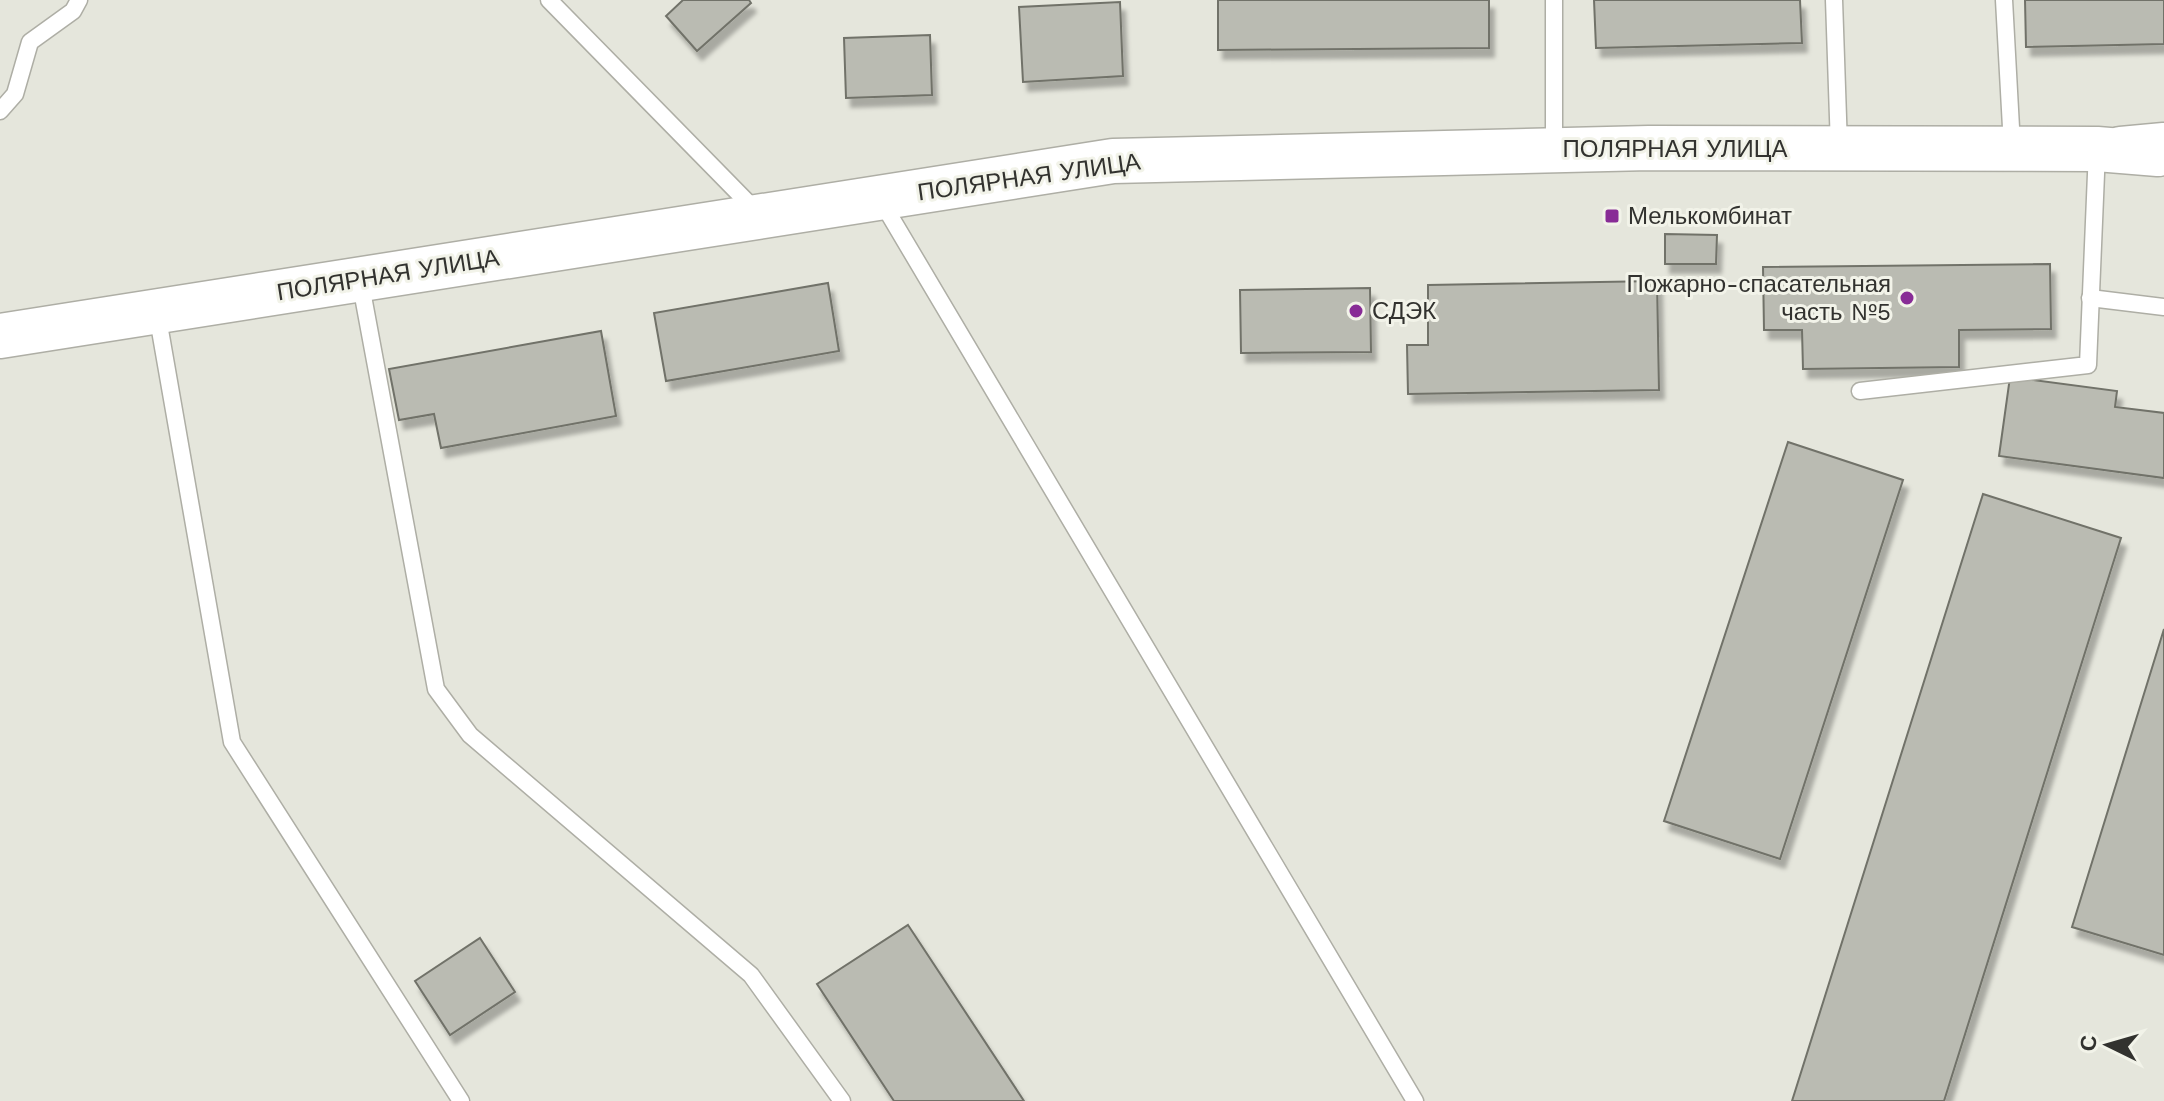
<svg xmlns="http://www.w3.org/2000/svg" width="2164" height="1101" font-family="'Work Sans',sans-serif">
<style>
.building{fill:#babbb2;stroke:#717269;stroke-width:2;filter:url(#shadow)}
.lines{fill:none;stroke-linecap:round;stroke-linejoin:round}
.lane-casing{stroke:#aeaea5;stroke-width:19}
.secondary-casing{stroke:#aeaea5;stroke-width:47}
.primary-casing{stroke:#aeaea5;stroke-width:47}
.lane{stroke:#fff;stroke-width:16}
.secondary{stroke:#fff;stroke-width:44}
.primary{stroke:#fff;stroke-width:44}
.poi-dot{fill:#882c96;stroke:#f2f3e9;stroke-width:3}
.labels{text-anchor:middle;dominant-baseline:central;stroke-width:6;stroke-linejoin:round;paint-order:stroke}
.street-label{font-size:24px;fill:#32322f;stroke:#f2f3e9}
.poi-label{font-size:24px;fill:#32322f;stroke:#f2f3e9;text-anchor:start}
</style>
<defs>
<filter id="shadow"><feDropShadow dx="5" dy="9" stdDeviation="2" flood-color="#0004"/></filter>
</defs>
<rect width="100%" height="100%" fill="#e5e6dc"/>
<g class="building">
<path d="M683,0h66l2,3 -54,48 -31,-35z"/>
<path d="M1218,0h271v48l-271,2z"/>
<path d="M1594,0h206l2,43 -206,5z"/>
<path d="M2025,0h139v44l-138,3z"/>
<path d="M1120,2l3,74 -100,6 -4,-75z"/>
<path d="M930,35l2,60 -86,3 -2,-60z"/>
<path d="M1665,234l52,1 -1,29h-51z"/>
<path d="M2050,264l1,65 -92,1v37l-156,2 -1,-39h-38l-1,-63z"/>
<path d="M1657,281l2,109 -251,4 -1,-49h21v-60z"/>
<path d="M828,283l11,68 -173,30 -12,-68z"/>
<path d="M1370,288l1,64 -130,1 -1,-63z"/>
<path d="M601,331l15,85 -175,32 -7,-34 -35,6 -10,-51z"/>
<path d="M2010,377l107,14 -2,16 49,6v65l-165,-22z"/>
<path d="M1788,442l115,38 -123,379 -116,-38z"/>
<path d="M1983,494l138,44 -177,563h-152z"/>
<path d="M2164,629v326l-92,-28z"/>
<path d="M908,925l116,176h-130l-77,-117z"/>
<path d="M480,938l35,54 -65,43 -35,-54z"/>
</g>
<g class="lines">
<defs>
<g id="lane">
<path d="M549,0l209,213"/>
<path d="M1554,0v149"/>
<path d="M1834,0l5,147"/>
<path d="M2004,0l8,146"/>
<path d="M0,111l15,-17 15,-52 43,-31 6,-11"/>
<path d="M880,199l535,902"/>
<path d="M360,280l76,409 34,46 281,240 91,126"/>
<path d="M2090,298l74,9"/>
<path d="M157,313l75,429 229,359"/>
<path d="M1860,391l228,-26 9,-215"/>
</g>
<path id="secondary" d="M0,336l1113,-175 536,-13 448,1 61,5"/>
<path id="primary" d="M2121,149l43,-4"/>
</defs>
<use href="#lane" class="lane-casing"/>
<use href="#secondary" class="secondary-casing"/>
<use href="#primary" class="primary-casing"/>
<use href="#lane" class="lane"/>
<use href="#secondary" class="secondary"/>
<use href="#primary" class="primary"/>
</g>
<g class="poi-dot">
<rect x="1604" y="208" width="16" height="16" rx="4"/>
<circle cx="1907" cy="298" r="8"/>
<circle cx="1356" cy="311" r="8"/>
</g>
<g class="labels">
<g class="street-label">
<text x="1675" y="149">ПОЛЯРНАЯ УЛИЦА</text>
<text transform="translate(1029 177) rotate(-8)">ПОЛЯРНАЯ УЛИЦА</text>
<text transform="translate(388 275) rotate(-9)">ПОЛЯРНАЯ УЛИЦА</text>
</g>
<g class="poi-label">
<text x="1628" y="216">Мелькомбинат</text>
<text x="1891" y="284" text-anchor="end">Пожарно-спасательная<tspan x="1891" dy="28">часть №5</tspan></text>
<text x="1372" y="311">СДЭК</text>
</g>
</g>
<g transform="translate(2108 1045) rotate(275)" stroke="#f2f3e9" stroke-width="6" paint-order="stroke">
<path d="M0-6L14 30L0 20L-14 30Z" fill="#32322f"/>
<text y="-12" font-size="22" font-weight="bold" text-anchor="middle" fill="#32322f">С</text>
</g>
</svg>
